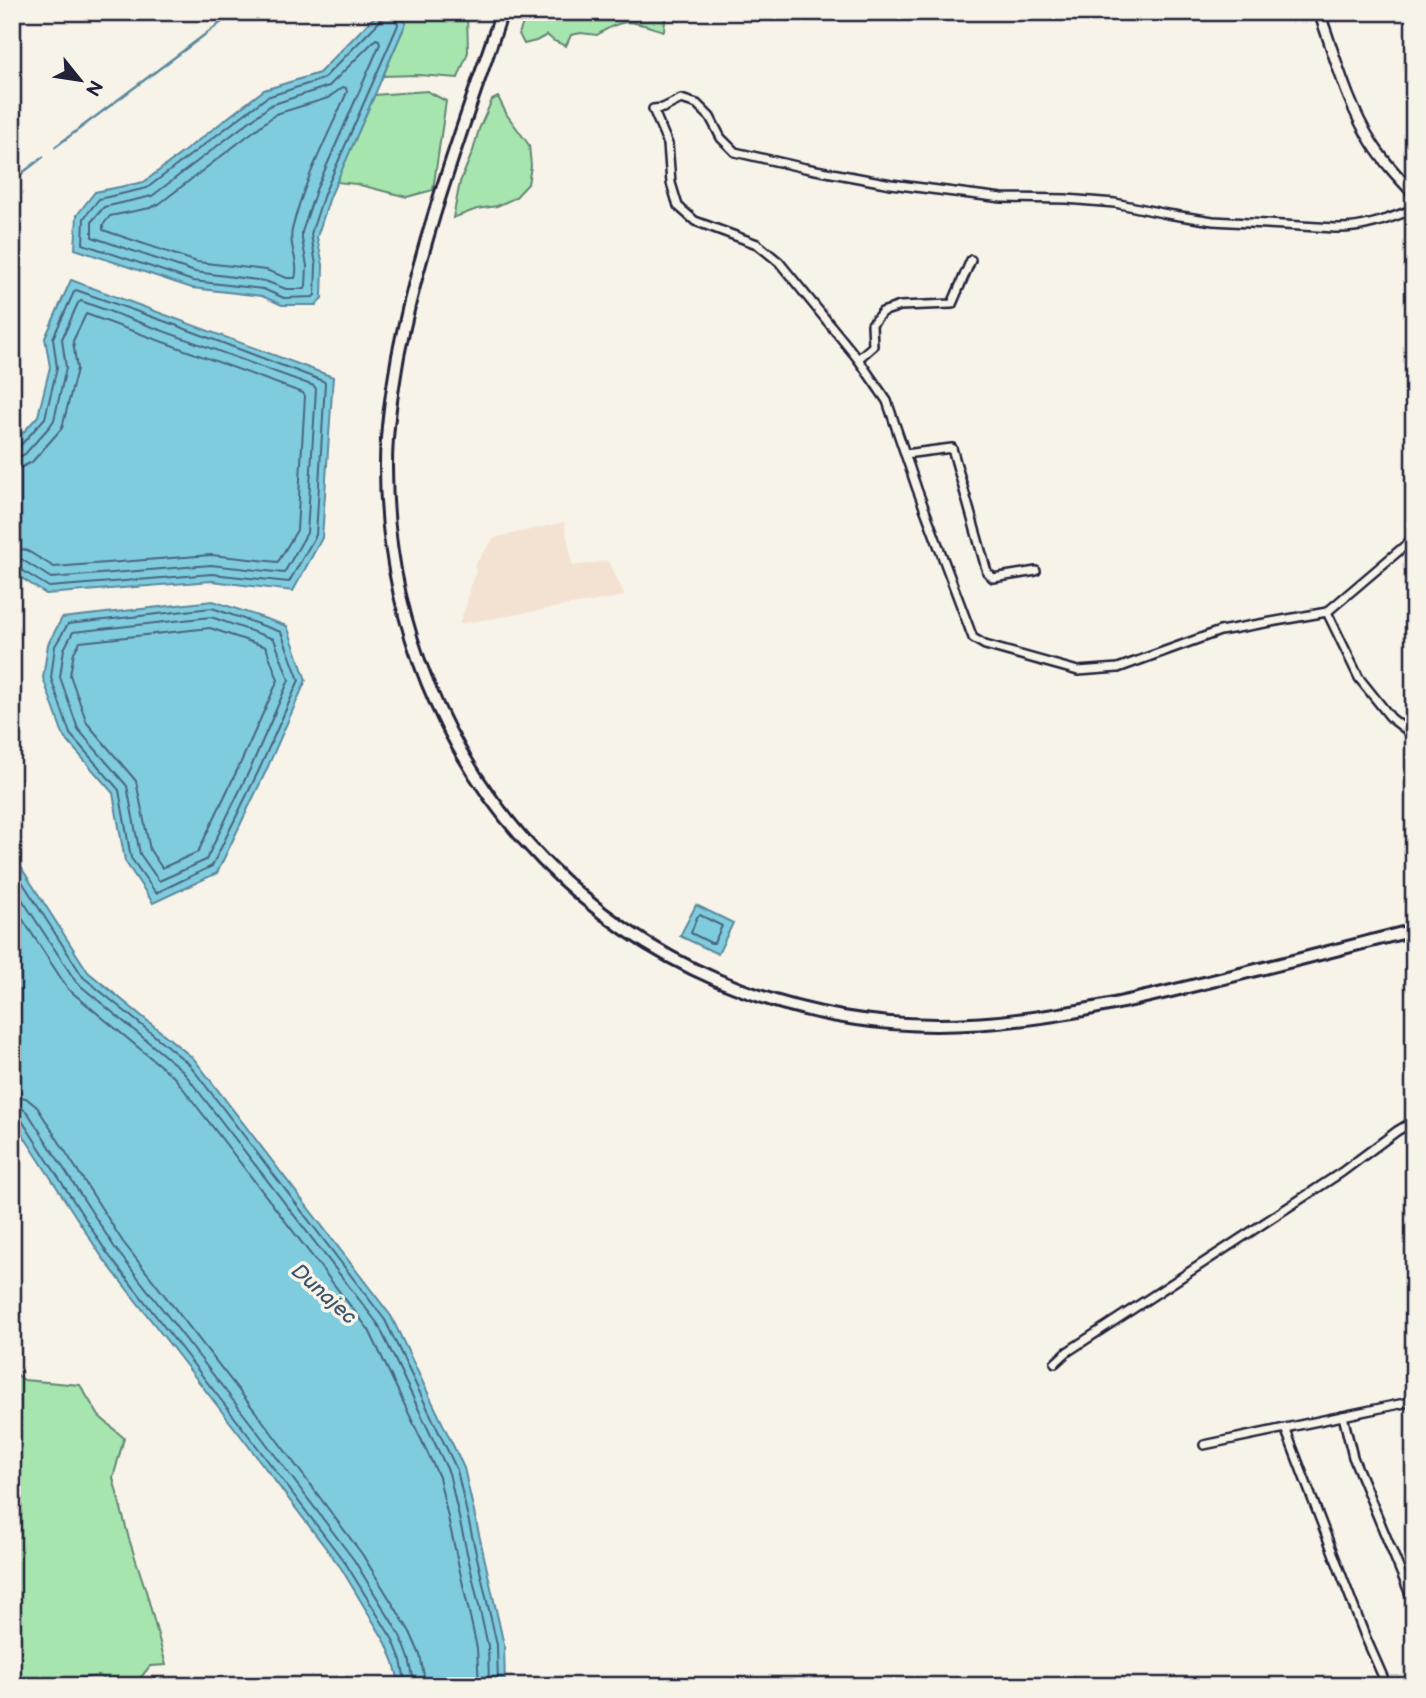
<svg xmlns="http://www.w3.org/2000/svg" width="1426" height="1698" font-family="'Balsamiq Sans',sans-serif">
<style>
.built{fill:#f3e2d1}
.green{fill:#a6e6ae;stroke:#648474;stroke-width:2}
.water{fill:#80ccdf;stroke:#5a889d;stroke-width:2}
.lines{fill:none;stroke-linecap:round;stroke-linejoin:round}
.shore{stroke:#48667d;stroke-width:2}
.stream{stroke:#5a889d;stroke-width:2.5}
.minor-casing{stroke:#22223b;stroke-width:12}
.tertiary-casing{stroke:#22223b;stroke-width:14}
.primary-casing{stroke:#22223b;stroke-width:16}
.minor{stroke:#f7f3e8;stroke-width:7}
.tertiary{stroke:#f7f3e8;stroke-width:9}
.primary{stroke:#f7f3e8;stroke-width:10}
.labels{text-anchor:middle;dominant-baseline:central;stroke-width:7;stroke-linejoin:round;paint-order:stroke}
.water-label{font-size:21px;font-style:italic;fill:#3e556c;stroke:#f7f3e8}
</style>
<rect width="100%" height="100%" fill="#f7f3e8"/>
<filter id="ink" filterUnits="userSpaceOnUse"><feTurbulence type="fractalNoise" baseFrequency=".0143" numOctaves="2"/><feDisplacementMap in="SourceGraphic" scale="14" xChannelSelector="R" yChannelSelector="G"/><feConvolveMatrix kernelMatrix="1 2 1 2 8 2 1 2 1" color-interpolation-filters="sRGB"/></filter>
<g filter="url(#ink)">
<path class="built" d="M564,522l9,44 36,-5 16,35 -166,28 8,-21 3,-16 6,-16 -2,-5 20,-28z"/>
<g class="green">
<path d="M400,12h67l1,40 -10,26 -40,-3 -35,1 23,-53z"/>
<path d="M527,12h139l-2,19c-32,-9 -37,-16 -67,4l-16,-2 -10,2 -5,11 -12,-5 -7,-6 -11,6 -12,3 -5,-10z"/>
<path d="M427,91l19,10 -13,89 -26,7 -51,-13 -20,-2 38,-87z"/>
<path d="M498,97l9,18 22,30 2,21 -3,18 -13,14 -18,8 -20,3 -24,9 7,-36 13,-31 6,-22 13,-29z"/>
<path d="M12,1371l12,9 56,5 19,31 25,22 -11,40 16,61 17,52 20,74 -16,1 -13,16 1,4h-24l-15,-10 -53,6 -6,4h-28z"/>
</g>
<g class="water">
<path d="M379,12h21l6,11 -76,174 -13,40 6,28 -1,33 -6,7h-34l-20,-9 -70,-8 -117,-39 2,-34 18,-23 49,-10 120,-92 55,-17z"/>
<path d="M71,280l262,97 -11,161 -29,53 -81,-10 -166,13 -32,-21 -2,-3v-125l26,-29 12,-49 -5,-29z"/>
<path d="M213,601l74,25 19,54 -41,93 -48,100 -64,30 -28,-42 -12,-68 -49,-56 -21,-59 5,-34 14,-26z"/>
<path d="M12,851l12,21 64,100 106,87 197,257 73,152 40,177 1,41h-105l-6,-24 -8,-19 -45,-75 -97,-128 -142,-183 -90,-139z"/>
<path d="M696,905l37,18 -15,31 -38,-18z"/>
</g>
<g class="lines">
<g class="shore">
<path d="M383,12l-2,8 -58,59 -56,18 -120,91 -48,11 -15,19 -1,26 110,37 70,8 21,9 29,-1 2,-2 1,-30 -5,-31 13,-40 74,-169 -3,-13"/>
<path d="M376,39l3,1 1,4 -64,146 -14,42v7l5,27 -1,20 -1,3h-19l-21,-8 -70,-9 -103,-35v-16l12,-14 48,-11 119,-91 58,-19z"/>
<path d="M343,87l3,1 1,4c-19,44 -44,90 -55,138 -4,16 8,32 3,48h-8l-21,-8 -69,-8 -94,-32v-5l7,-9 40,-8 9,-4 117,-90 52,-16z"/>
<path d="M12,449l8,-3 25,-28 12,-50 -4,-30 21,-46 2,-2 99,35 148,56 2,2 -9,152 -27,47 -77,-8 -163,13 -31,-19 -6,-1"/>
<path d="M12,457h7l6,-3 25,-28 4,-6 12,-52 -4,-29 16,-36 3,-2 233,85 2,3 -9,144 -23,40 -73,-8 -160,13 -30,-19 -9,-1"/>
<path d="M12,468l10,-1 10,-5 30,-34 15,-59 -4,-28 13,-27 217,79 2,3 -8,134 -19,32 -67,-7 -157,12 -28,-17 -14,-3"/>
<path d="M212,608l69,24 18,48 -40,90 -47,96 -56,27 -25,-35 -12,-68 -49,-56 -19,-56 4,-32 13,-22z"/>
<path d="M211,617l63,22 15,41 -38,87 -45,93 -47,21 -19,-27 -13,-68 -49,-57 -18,-52 4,-28 9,-17z"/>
<path d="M210,628l56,19 12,33 -37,82 -43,90 -36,16 -12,-18 -14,-69 -49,-58 -17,-48 4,-23 6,-10z"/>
<path d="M12,866l71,111 106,87 196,256 72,150 40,175 1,41"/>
<path d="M12,884l64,98 106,88 196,254 71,149 39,173 1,40"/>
<path d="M12,903l56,86 107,89 194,252 70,147 38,171 2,38"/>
<path d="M700,915l22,11 -8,17h-3l-20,-10 6,-16z"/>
<path d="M12,1096l14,2 11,9 86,135 142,182 97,130 48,78 10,23 6,31"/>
<path d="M12,1106l10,2 6,5 87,135 141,182 98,130 47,77 8,21 6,28"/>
<path d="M12,1115h5l4,4 86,134 142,183 97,128 47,76 8,20 5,26"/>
</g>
<g class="stream">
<path d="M55,147l180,-135"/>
<path d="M12,181l31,-24"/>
</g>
<defs>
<g id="minor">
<path d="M1414,209c-26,10 -51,20 -79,19l-122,-7 -46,-7 -52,-11 -49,-4 -64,-1 -111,-14 -86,-16 -70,-16 -14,-14 -11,-21 -13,-13 -16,-5 -18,9 -10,1 15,35 3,39 7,23 17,15 62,23 22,18 79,97 29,42 30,88 56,149 12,7 93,26 40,-3 102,-37 107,-19 87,-74"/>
<path d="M858,359l15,-13 -1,-22 10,-12 18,-6 52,-2 19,-44"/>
<path d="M905,454l47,-6 35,124 6,6 43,-7"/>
<path d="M1327,612l32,66 32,40 23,18"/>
<path d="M1055,1363l12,-11 275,-180 55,-41 17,-10"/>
<path d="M1343,1416l10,41 61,147"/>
<path d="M1285,1428l80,208 22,50"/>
<path d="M1204,1445l210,-44"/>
</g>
<path id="tertiary" d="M1319,12c16,44 28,92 53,131 12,19 27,35 42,51"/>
<path id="primary" d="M502,12c-38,113 -81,226 -104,344 -6,36 -12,73 -12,109 -1,311 238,558 550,560 93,0 184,-21 272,-43 69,-17 137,-34 206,-52"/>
</defs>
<use href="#minor" class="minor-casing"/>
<use href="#tertiary" class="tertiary-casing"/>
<use href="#primary" class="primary-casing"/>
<use href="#minor" class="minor"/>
<use href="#tertiary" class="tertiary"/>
<use href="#primary" class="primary"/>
</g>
</g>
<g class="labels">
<g class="water-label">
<text transform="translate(324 1294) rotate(42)">Dunajec</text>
</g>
</g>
<rect width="1426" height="1698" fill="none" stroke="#f7f3e8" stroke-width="42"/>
<rect x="21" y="21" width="1384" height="1656" fill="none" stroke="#22223b" stroke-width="2.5" filter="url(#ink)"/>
<g transform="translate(80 80) rotate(120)" stroke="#f7f3e8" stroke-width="5" paint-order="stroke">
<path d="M0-5L12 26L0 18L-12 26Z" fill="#22223b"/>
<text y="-10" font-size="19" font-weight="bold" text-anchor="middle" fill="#22223b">N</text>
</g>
</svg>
